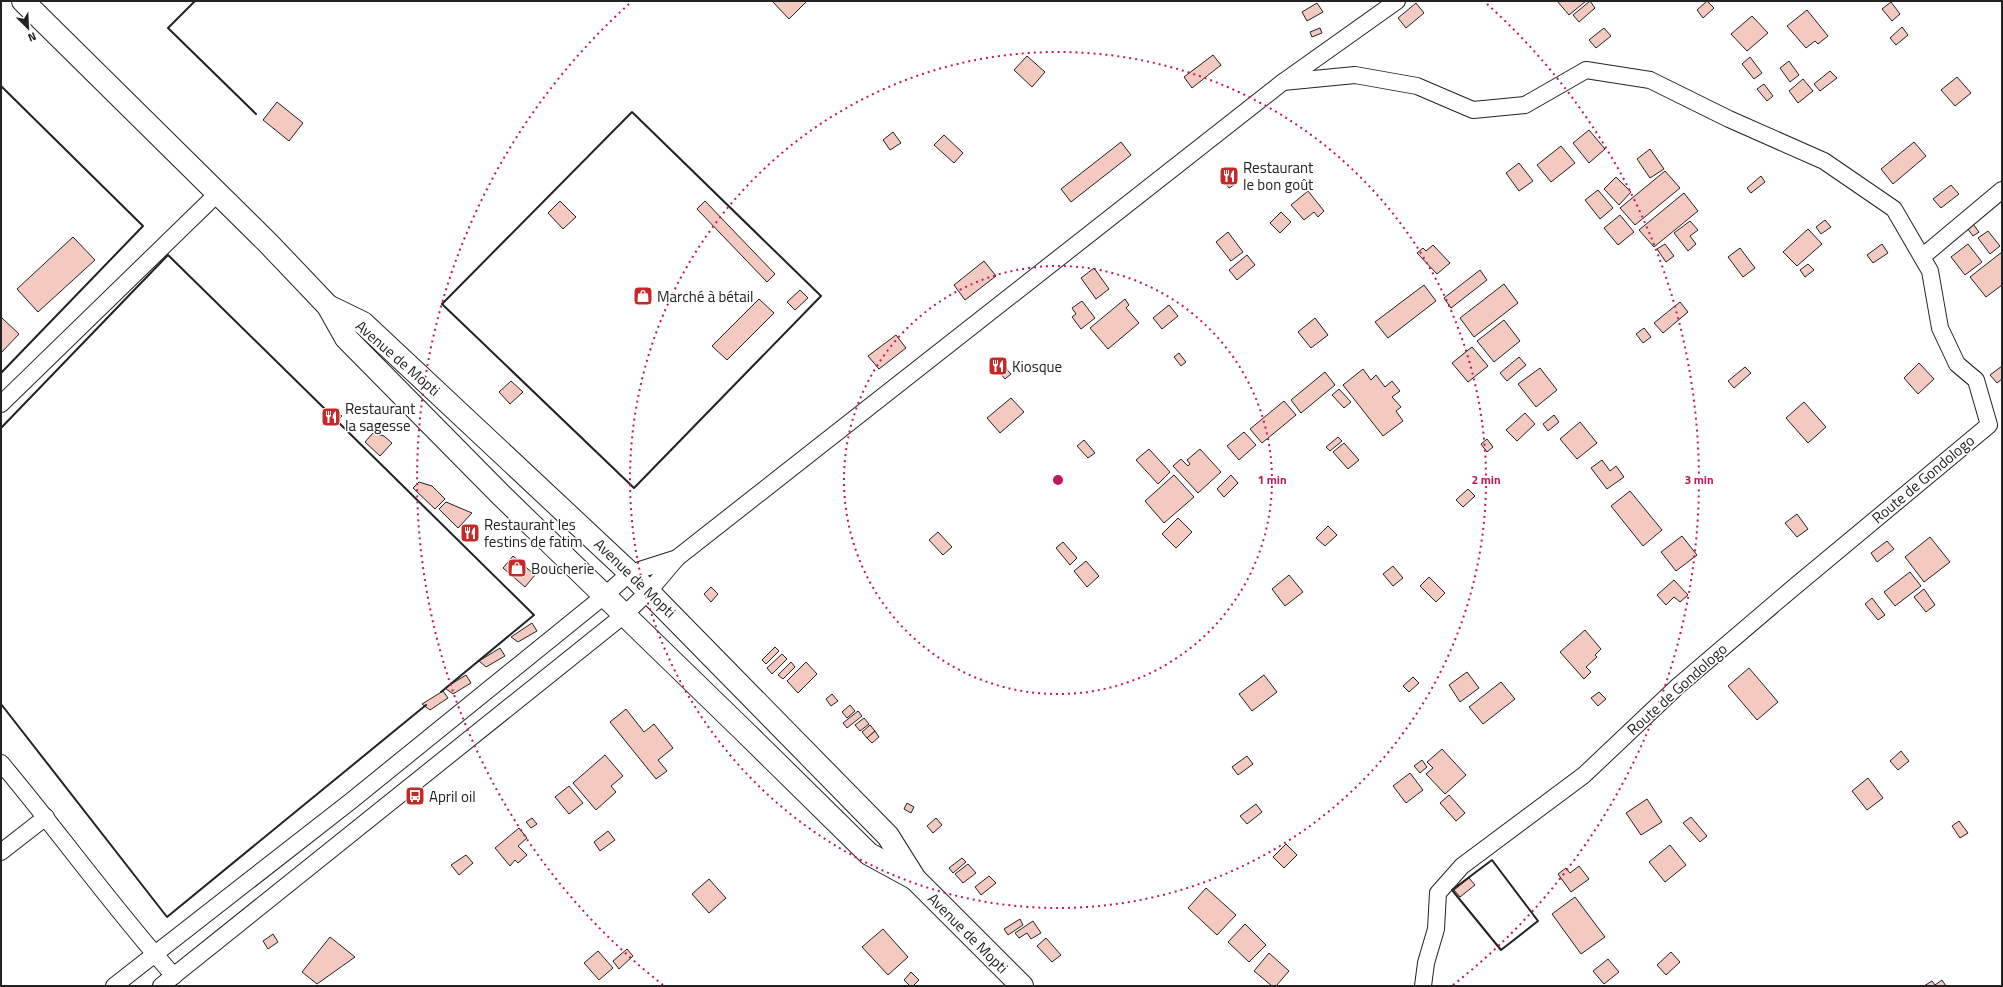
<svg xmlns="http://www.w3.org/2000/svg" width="2003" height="987" font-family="'Titillium Web',sans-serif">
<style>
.building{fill:#f3c9c0;stroke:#222}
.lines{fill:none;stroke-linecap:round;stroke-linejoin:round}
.minor-casing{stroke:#222;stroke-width:18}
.primary-casing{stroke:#222;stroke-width:24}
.minor{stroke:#fff;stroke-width:16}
.primary{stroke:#fff;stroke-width:22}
.wall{stroke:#222;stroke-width:2}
.ring{fill:none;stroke:#c2185b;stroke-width:2;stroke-dasharray:2 4}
.labels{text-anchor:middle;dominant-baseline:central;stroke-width:3;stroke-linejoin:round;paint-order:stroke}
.poi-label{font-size:15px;fill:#222;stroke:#fff;text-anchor:start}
.street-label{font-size:15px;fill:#222;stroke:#fff}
.centre{fill:#c2185b;stroke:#fff;stroke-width:2}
.ring-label{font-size:12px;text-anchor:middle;font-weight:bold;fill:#c2185b;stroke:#fff;stroke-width:3;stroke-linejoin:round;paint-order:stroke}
</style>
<rect width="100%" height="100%" fill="#fff"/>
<g class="building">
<path d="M772,1h35l-18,18z"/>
<path d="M1557,1h29l-17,14z"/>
<path d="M1590,1l5,7 -16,14 -6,-7z"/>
<path d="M1707,1l7,7 -11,10 -6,-8z"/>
<path d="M1891,2l9,12 -8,7 -10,-12z"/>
<path d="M1317,3l6,9 -16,9 -5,-9z"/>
<path d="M1416,3l8,10 -18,15 -8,-10z"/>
<path d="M1807,10l21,26 -10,8 -3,-3 -9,7 -19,-22z"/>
<path d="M1752,16l16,17 -21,18 -16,-17z"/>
<path d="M1902,27l6,8 -12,10 -6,-7z"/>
<path d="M1320,28l2,5 -10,4 -2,-5z"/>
<path d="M1604,28l7,8 -15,12 -7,-8z"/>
<path d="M1213,55l8,10 -29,23 -8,-11z"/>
<path d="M1027,56l18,16 -13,15 -18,-17z"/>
<path d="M1750,57l12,16 -8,6 -12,-15z"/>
<path d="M1789,61l10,14 -9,7 -10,-14z"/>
<path d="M1830,71l7,7 -17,13 -6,-7z"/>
<path d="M1957,77l14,16 -16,13 -14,-16z"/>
<path d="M1803,79l10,12 -15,12 -9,-12z"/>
<path d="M1764,84l9,12 -6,5 -10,-12z"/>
<path d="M277,102l26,21 -14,18 -26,-21z"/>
<path d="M1589,130l16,19 -16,14 -16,-20z"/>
<path d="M893,132l8,11 -11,7 -7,-10z"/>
<path d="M944,135l19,18 -9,10 -20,-18z"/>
<path d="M1121,142l10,13 -60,47 -10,-13z"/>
<path d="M1914,142l12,14 -33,28 -12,-15z"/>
<path d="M1561,146l14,17 -24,19 -14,-17z"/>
<path d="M1650,149l14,20 -14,9 -13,-19z"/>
<path d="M1519,163l14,18 -14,10 -13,-18z"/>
<path d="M1228,171l9,12 -8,5 -9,-12z"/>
<path d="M1665,171l15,17 -45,37 -15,-17z"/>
<path d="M1761,176l4,6 -14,11 -4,-5z"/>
<path d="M1616,177l15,15 -12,13 -15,-16z"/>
<path d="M1951,185l8,9 -18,14 -8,-9z"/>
<path d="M1598,190l15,18 -13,11 -15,-19z"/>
<path d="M1308,191l16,20 -6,6 -4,-5 -10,8 -13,-15z"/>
<path d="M1684,193l14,18 -44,36 -15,-17z"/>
<path d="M560,201l16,16 -13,12 -15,-16z"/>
<path d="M705,201l70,73 -8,8 -70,-73z"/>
<path d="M1281,212l10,10 -11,11 -10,-10z"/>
<path d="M1620,215l14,17 -16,13 -14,-17z"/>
<path d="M1825,220l6,7 -10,7 -5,-7z"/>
<path d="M1690,221l8,9 -8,6 6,8 -8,7 -14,-18z"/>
<path d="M1973,224l6,8 -6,4 -6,-8z"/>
<path d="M1808,229l14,15 -25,22 -14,-14z"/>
<path d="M1988,231l12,15 -10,8 -12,-16z"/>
<path d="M1228,232l15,20 -12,9 -15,-19z"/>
<path d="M73,237l22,23 -57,52 -21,-23z"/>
<path d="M1665,244l9,12 -8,6 -9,-13z"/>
<path d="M1882,244l6,9 -15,10 -6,-8z"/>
<path d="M1968,244l14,18 -17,13 -14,-18z"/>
<path d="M1433,245l17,18 -13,11 -20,-21 6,-5 3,3z"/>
<path d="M1740,248l15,20 -12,9 -15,-20z"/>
<path d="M2002,252v33l-16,12 -16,-20z"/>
<path d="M1247,255l8,10 -18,15 -8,-10z"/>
<path d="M984,261l12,15 -31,24 -11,-15z"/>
<path d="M1808,264l6,6 -9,7 -5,-7z"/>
<path d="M1094,268l15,21 -13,10 -15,-21z"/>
<path d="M1480,270l7,10 -36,28 -7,-10z"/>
<path d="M1504,284l14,19 -44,34 -14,-19z"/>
<path d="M1424,285l12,16 -48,37 -13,-16z"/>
<path d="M800,290l8,8 -13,12 -8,-8z"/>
<path d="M759,299l15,14 -47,47 -15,-14z"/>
<path d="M1125,299l4,6 -3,3 13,15 -31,26 -18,-21z"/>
<path d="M1082,301l13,17 -14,11 -9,-12 4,-3 -4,-6z"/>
<path d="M1680,302l8,10 -25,21 -9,-10z"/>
<path d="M1169,305l9,11 -16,13 -9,-11z"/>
<path d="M1,317l18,17 -18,19z"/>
<path d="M1315,318l13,17 -17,13 -13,-16z"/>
<path d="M1504,320l16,21 -26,21 -17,-21z"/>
<path d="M1644,328l7,9 -8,6 -7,-9z"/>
<path d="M896,335l10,13 -27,21 -11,-13z"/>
<path d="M1472,347l16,19 -20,16 -16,-19z"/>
<path d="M1179,353l7,9 -5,4 -7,-9z"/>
<path d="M1519,357l7,8 -19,16 -7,-8z"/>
<path d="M998,360l13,14 -6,5 -12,-15z"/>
<path d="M1919,363l15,16 -16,15 -14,-16z"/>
<path d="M2002,366v13l-5,4 -7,-8z"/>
<path d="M1745,367l6,6 -17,15 -6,-7z"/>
<path d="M1540,368l17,22 -21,17 -18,-23z"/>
<path d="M1363,369l8,11 5,-5 9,12 7,-6 8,10 -8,6 9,10 -5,4 7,10 -20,15 -40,-51z"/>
<path d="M1325,372l10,13 -34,28 -10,-13z"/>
<path d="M511,381l12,11 -13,12 -11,-12z"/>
<path d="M1339,389l12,13 -7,6 -12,-13z"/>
<path d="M1011,398l13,14 -24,21 -13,-15z"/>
<path d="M1284,401l12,14 -34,28 -12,-14z"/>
<path d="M1804,402l22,25 -18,16 -22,-25z"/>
<path d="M333,410l9,6 -8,8 -10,-6z"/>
<path d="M1525,413l10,11 -18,17 -11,-11z"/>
<path d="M1554,415l5,7 -11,9 -5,-7z"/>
<path d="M1580,422l17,21 -20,16 -17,-20z"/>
<path d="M1244,432l12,13 -17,15 -12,-14z"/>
<path d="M373,433l11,3 8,7 -12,13 -15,-14z"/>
<path d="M1338,437l4,4 -12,10 -4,-4z"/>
<path d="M1487,439l6,8 -6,5 -6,-8z"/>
<path d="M1084,440l11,13 -7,5 -11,-12z"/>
<path d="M1344,443l15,17 -11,9 -15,-17z"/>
<path d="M1149,449l21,23 -12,12 -22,-24z"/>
<path d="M1200,449l21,23 -23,21 -25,-27 8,-7 7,7 2,-2 -3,-4z"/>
<path d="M1602,460l8,11 6,-5 8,11 -17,12 -16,-21z"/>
<path d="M1174,475l20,22 -30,26 -19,-22z"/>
<path d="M1231,475l7,8 -14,14 -7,-8z"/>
<path d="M419,482l13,4 13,13 -10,10 -22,-21z"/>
<path d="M1468,489l7,7 -12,11 -7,-7z"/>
<path d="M1630,491l32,39 -19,16 -32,-40z"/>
<path d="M446,502l26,11 -14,15 -19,-19z"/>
<path d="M1797,514l11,15 -11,8 -12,-14z"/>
<path d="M1178,518l14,14 -16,16 -14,-14z"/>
<path d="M474,526l5,5 -6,7 -7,-3z"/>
<path d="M1328,526l9,9 -12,11 -9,-8z"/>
<path d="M938,532l14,15 -9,8 -14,-15z"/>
<path d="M1682,536l15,19 -21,16 -15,-19z"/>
<path d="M1930,537l20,25 -26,20 -19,-25z"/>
<path d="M1887,541l7,8 -17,13 -6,-9z"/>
<path d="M1063,542l14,16 -7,7 -14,-17z"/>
<path d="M513,556l22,19 -10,12 -22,-19z"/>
<path d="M1086,561l13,15 -12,11 -13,-16z"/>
<path d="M1393,566l10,12 -10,8 -10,-12z"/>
<path d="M1910,572l11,14 -26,20 -11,-14z"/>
<path d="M1289,575l14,17 -18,14 -13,-17z"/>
<path d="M1429,577l16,16 -9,9 -16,-16z"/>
<path d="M1674,580l14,15 -8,7 -6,-5 -8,8 -9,-10z"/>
<path d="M711,587l7,7 -7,8 -7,-8z"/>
<path d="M1924,589l11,16 -9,7 -12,-15z"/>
<path d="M1872,598l13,17 -7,5 -13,-16z"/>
<path d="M532,623l5,8 -19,11 -7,-5z"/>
<path d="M1585,630l16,19 -6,6 2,2 -11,10 5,5 -7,7 -24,-27z"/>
<path d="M775,647l4,4 -13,13 -4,-4z"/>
<path d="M500,648l5,8 -19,11 -7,-6z"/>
<path d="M782,654l5,5 -15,15 -5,-6z"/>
<path d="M791,662l4,5 -12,12 -5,-4z"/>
<path d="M806,662l11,12 -19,19 -11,-12z"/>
<path d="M1749,668l29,34 -21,18 -29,-34z"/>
<path d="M1467,672l12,16 -19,14 -11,-17z"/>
<path d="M466,675l5,8 -18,11 -8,-6z"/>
<path d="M1264,675l13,17 -25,19 -13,-17z"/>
<path d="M1413,677l6,6 -10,9 -6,-6z"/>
<path d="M1501,682l14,17 -32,25 -14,-17z"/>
<path d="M443,691l5,7 -18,12 -8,-6z"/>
<path d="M1599,692l7,7 -8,7 -7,-8z"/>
<path d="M832,694l6,7 -7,5 -5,-7z"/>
<path d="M850,705l5,6 -8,7 -5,-6z"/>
<path d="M626,709l18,23 10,-8 19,24 -15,12 9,11 -11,8 -46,-57z"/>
<path d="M858,711l4,5 -15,12 -4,-5z"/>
<path d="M864,718l5,6 -9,7 -5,-6z"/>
<path d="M870,725l5,6 -8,7 -5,-6z"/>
<path d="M875,731l4,6 -7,6 -5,-5z"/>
<path d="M1442,749l24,26 -21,19 -19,-20 7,-6 -6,-6z"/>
<path d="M1901,751l8,10 -11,9 -8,-9z"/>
<path d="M605,755l18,21 -12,10 5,6 -20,18 -23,-27z"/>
<path d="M1247,756l6,8 -15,11 -6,-8z"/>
<path d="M1422,760l5,7 -7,6 -6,-7z"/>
<path d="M1410,773l13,17 -17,13 -13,-17z"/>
<path d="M1868,778l15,20 -16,12 -15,-19z"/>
<path d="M569,786l14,17 -14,11 -14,-17z"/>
<path d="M1449,795l16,18 -9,8 -16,-18z"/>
<path d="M1647,799l15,23 -21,13 -15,-22z"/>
<path d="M907,803l7,4 -3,6 -7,-4z"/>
<path d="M1256,804l6,8 -15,12 -7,-8z"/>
<path d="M1691,817l16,19 -7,6 -17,-19z"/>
<path d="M532,818l5,6 -6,4 -5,-6z"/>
<path d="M936,818l6,7 -9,8 -6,-7z"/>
<path d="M1959,821l9,12 -8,5 -8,-12z"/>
<path d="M519,828l8,10 -9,8 9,9 -9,8 -3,-3 -5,6 -15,-18z"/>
<path d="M608,831l7,9 -15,11 -6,-9z"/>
<path d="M1286,844l11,11 -13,13 -11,-11z"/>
<path d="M1670,845l16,20 -21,17 -16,-20z"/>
<path d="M466,855l7,8 -14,12 -8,-10z"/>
<path d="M962,858l4,4 -13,11 -4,-5z"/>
<path d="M968,864l8,9 -13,10 -8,-9z"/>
<path d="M1579,866l10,13 -18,13 -13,-18 8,-6 4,5z"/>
<path d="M989,876l7,7 -15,12 -6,-8z"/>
<path d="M1469,878l6,7 -15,12 -6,-7z"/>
<path d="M709,879l17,19 -17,15 -17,-19z"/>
<path d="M1206,888l30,27 -19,20 -29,-27z"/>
<path d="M1575,897l30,40 -24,17 -29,-40z"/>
<path d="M1020,919l3,6 -15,10 -4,-6z"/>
<path d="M1033,921l8,12 -10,6 -4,-6 -8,5 -4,-5z"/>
<path d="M1245,924l21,21 -17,17 -21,-20z"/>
<path d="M883,929l25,28 -20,18 -26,-28z"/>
<path d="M273,934l5,8 -10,7 -5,-8z"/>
<path d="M330,937l25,20 -38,27 -15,-12z"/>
<path d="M1046,938l15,17 -9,7 -15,-16z"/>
<path d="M627,949l6,7 -14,13 -6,-8z"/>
<path d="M598,951l15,17 -14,12 -15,-17z"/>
<path d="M1671,952l9,10 -14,13 -9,-10z"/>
<path d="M1269,953l20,18 -13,15h-4l-18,-15z"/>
<path d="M1608,959l11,13 -15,12 -11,-13z"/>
<path d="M911,972l8,8 -6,6h-3l-6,-6z"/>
<path d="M1942,980l4,6h-22l8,-5 3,4z"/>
</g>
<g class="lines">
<defs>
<g id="minor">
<path d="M1283,82l72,-7 62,11 56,24 52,-5 61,-35 64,10 79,39 95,42 70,48 36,62 10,57 17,36 19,16 13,45 -196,163 -115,98 -94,89 -122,91 -24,27 -2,36 -10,34 -3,23"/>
<path d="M1922,257l80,-67"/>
<path d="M1,404l216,-210"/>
<path d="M1,763c59,70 112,145 173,213"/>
<path d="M1,852l45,-35"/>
<path d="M114,986l237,-185 253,-205 26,-23 47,-15"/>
<path d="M161,986l463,-371 25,-24 28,-33 606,-476 114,-81"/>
</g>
<g id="primary">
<path d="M23,1l246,243 59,62 18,32 155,157 243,236 125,123 46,25"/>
<path d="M328,306l35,17 267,250 258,263 27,43 107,107"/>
</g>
</defs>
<use href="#minor" class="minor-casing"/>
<use href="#primary" class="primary-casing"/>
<use href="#minor" class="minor"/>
<use href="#primary" class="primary"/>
<g class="wall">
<path d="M195,1l-27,27 88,86"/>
<path d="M1,86l142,140 -142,147"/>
<path d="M632,112l189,184 -187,192 -192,-184z"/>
<path d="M335,419l199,196 -93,77"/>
<path d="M1,428l167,-173 163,160"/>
<path d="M1,704l166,213 259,-212"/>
<path d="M1492,860l46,61 -37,29 -49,-60z"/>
</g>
</g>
<g class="ring">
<circle cx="1058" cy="480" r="214"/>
<circle cx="1058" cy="480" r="428"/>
<path d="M663 985A641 641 0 0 1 629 4M1487 4A641 641 0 0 1 1453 985"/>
</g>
<defs>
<symbol id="restaurant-square" viewBox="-11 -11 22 22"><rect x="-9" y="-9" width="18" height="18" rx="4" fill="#c62828" stroke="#fff"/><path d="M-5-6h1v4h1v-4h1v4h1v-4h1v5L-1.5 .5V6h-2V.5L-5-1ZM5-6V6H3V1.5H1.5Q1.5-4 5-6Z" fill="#fff"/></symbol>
<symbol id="shop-square" viewBox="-11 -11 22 22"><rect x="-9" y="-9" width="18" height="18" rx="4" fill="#c62828" stroke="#fff"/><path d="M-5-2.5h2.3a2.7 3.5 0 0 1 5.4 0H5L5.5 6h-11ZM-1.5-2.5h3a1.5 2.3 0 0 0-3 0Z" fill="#fff"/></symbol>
<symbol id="bus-square" viewBox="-11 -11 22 22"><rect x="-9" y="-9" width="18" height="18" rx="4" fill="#c62828" stroke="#fff"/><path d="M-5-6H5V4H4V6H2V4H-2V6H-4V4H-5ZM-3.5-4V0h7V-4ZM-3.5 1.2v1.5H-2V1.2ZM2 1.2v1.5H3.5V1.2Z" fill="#fff"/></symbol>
</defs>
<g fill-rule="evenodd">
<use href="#restaurant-square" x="1218" y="165" width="22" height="22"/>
<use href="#shop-square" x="632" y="285" width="22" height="22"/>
<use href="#restaurant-square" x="987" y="355" width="22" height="22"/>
<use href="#restaurant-square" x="320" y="406" width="22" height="22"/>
<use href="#restaurant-square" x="459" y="522" width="22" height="22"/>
<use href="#shop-square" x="506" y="557" width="22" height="22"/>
<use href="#bus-square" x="404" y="785" width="22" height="22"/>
</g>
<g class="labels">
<g class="poi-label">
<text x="1243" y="167">Restaurant<tspan x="1243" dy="17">le bon goût</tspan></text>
<text x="657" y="296">Marché à bétail</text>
<text x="1012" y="366">Kiosque</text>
<text x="345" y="408">Restaurant<tspan x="345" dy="17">la sagesse</tspan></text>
<text x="484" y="524">Restaurant les<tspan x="484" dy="17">festins de fatim</tspan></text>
<text x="531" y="568">Boucherie</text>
<text x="429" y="796">April oil</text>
</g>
<g class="street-label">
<text transform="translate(398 358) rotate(41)">Avenue de Mopti</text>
<text transform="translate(1923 479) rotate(-40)">Route de Gondologo</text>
<text transform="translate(635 578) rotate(44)">Avenue de Mopti</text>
<text transform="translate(1677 689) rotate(-42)">Route de Gondologo</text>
<text transform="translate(968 933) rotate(45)">Avenue de Mopti</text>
</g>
</g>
<circle cx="1058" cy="480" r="6" class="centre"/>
<g class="ring-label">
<text x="1272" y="484">1 min</text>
<text x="1486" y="484">2 min</text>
<text x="1699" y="484">3 min</text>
</g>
<rect width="2003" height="987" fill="none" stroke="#222222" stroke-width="4"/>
<g transform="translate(28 28) rotate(156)" stroke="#ffffff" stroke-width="3" paint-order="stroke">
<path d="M0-3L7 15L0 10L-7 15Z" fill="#222222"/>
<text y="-6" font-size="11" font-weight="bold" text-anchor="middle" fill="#222222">N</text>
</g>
</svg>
